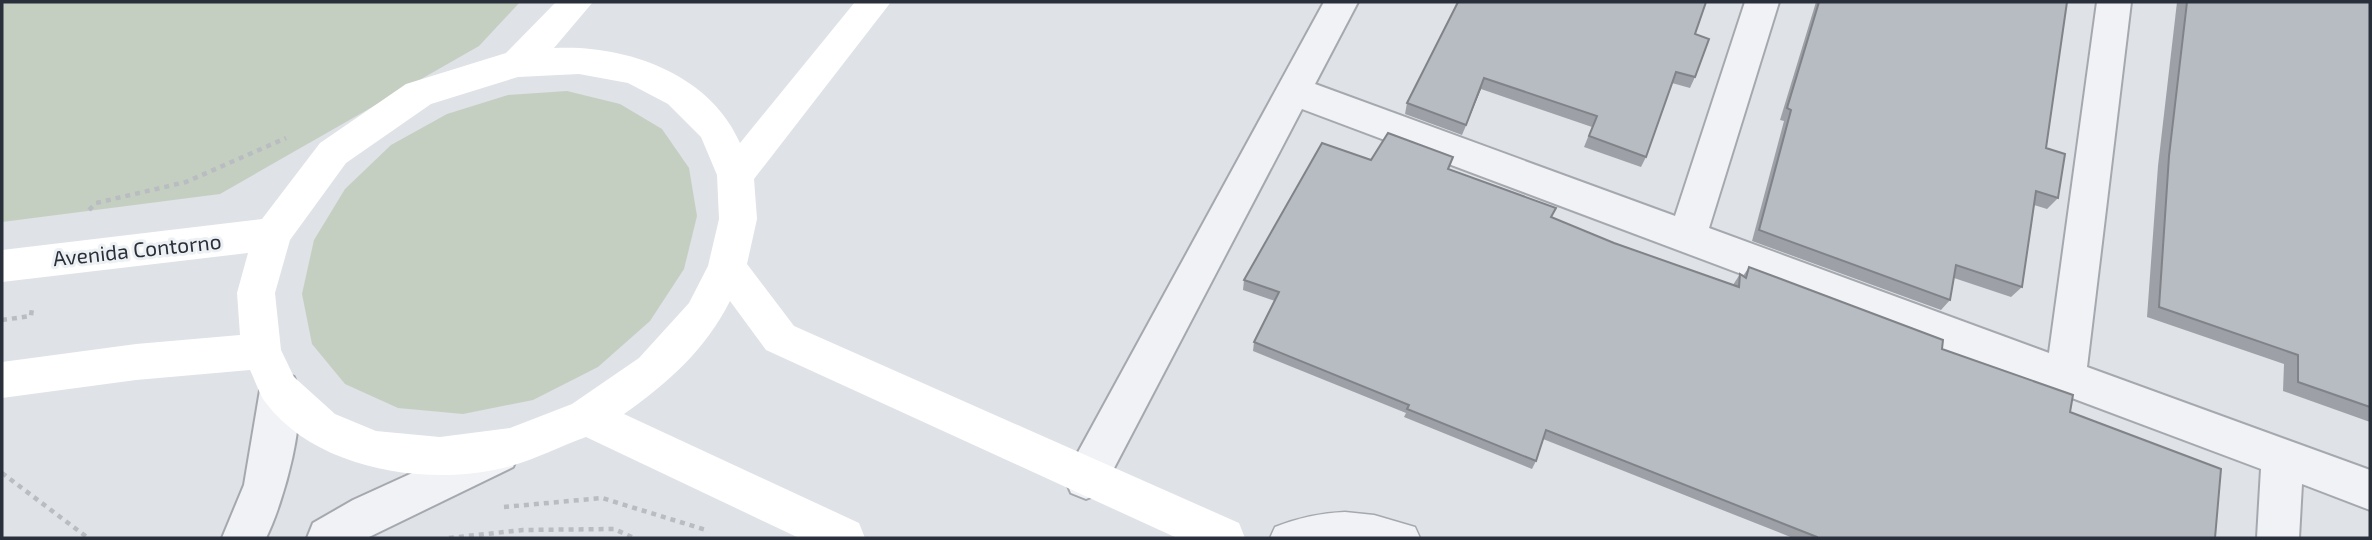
<svg xmlns="http://www.w3.org/2000/svg" width="2372" height="540" font-family="'Exo 2',sans-serif">
<style>
.green{fill:#c5cfc1}
.lines{fill:none;stroke-linecap:round;stroke-linejoin:round}
.lane-casing{stroke:#a5a9af;stroke-width:3}
.street-casing{stroke:#a5a9af;stroke-width:4}
.path{stroke:#b9bcc1;stroke-width:4.5;stroke-dasharray:5 5;stroke-linecap:butt}
.lane{fill:#f1f2f5;fill-rule:evenodd}
.street{fill:#f1f2f5;fill-rule:evenodd}
.secondary{fill:#fff;fill-rule:evenodd}
.wall{fill:#9da1a7}
.shaded-wall{fill:#808388}
.building{fill:#b7bbc2;stroke:#808388;stroke-width:2}
.labels{text-anchor:middle;dominant-baseline:central;stroke-width:6;stroke-linejoin:round;paint-order:stroke}
.street-label{font-size:21px;fill:#2a303b;stroke:#eef1f4}
</style>
<rect width="100%" height="100%" fill="#dfe2e6"/>
<g class="green">
<path d="M2,2h518l-41,44 -259,148 -218,28z"/>
<path d="M567,91l53,13 42,25 27,39 8,48 -13,53 -34,52 -52,46 -65,33 -70,14 -65,-6 -53,-24 -33,-40 -10,-50 12,-54 31,-51 46,-44 56,-31 61,-19z"/>
</g>
<g class="lines">
<defs>
<path id="lane" d="M1345,512l29,3 41,12 5,11h-150l5,-11c23,-9 45,-14 70,-15z"/>
<g id="street">
<path d="M1324,2h34l-43,82 360,132 70,-214h34l-70,226 340,125 48,-351h34l-44,365 283,103v40l-68,-26 -3,54h-42l4,-69 -959,-360 -201,384 -15,6 -15,-6 -6,-14 6,-14z"/>
<path d="M280,372l14,5c16,34 -11,127 -28,161h-44l22,-53 16,-95 6,-13z"/>
<path d="M498,434l15,5 6,14 -6,14 -146,71h-60l6,-15 40,-23z"/>
</g>
</defs>
<use href="#lane" class="lane-casing"/>
<use href="#street" class="street-casing"/>
<g class="path">
<path d="M89,210l7,-7 90,-21 100,-44"/>
<path d="M2,320l29,-4 1,-8"/>
<path d="M2,473l86,65"/>
<path d="M504,507l98,-9 104,32"/>
<path d="M449,538l74,-8 91,-1 20,9"/>
</g>
<use href="#lane" class="lane"/>
<use href="#street" class="street"/>
<path class="secondary" d="M556,2h37l-39,46c70,-4 156,25 186,95l115,-141h36l-137,177 3,40 -10,45 47,62 445,197 6,15h-68l-411,-188 -36,-49c-24,48 -62,82 -106,113l235,109 6,15h-66l-213,-101c-25,9 -50,22 -75,29 -78,22 -194,5 -245,-63 -7,-9 -11,-23 -16,-33l-114,10 -134,18v-36l134,-18 104,-9 -3,-42 11,-40 -246,29v-32l260,-31 58,-76 86,-59 100,-31zM579,74l49,9 40,21 33,33 16,38 2,44 -11,47 -19,37 -50,55 -67,46 -62,24 -70,9 -64,-6 -41,-17 -41,-37 -13,-27 -6,-57 15,-53 56,-77 85,-59 87,-27z"/>
</g>
<g class="wall">
<path d="M1458,2l237,32v43l-5,11 -18,-5 -26,74 -5,10 -57,-20 8,-20 -111,-38 -19,46 -57,-21 2,-11z"/>
<path d="M1816,2h251l-21,146 12,50 -11,11 -13,-4 -12,82 -11,10 -57,-19 -4,22 -9,10 -189,-69 32,-120 -4,-1z"/>
<path d="M2177,2h193v420l-87,-31 1,-27 -137,-47 11,-151z"/>
<path d="M1371,160l78,9 103,49 62,25 119,42 7,-11 3,2 6,-9 193,82 128,63 145,126h-422l-250,-99 -7,22 -4,8 -128,-52 2,-4 -153,-62 1,-9 21,-41 -32,-11 1,-10z"/>
</g>
<path class="shaded-wall" d="M1484,78l-3,11 -19,46 4,-10z"/>
<g class="building">
<path d="M1458,2h248l-11,32 14,5 -14,38 -19,-5 -30,85 -57,-21 8,-20 -113,-38 -18,47 -59,-22z"/>
<path d="M1819,2h248l-21,146 19,6 -7,44 -22,-7 -14,96 -66,-22 -6,35 -191,-70 32,-120 -4,-2z"/>
<path d="M2187,2h183v405l-72,-25v-27l-139,-48 10,-151z"/>
<path d="M1388,133l65,24 -5,12 108,39 -5,9 63,26 125,44 1,-13 6,4 3,-11 194,73 -1,9 131,46 -3,17 151,57 -6,69h-398v-1l-271,-107 -10,31 -129,-52 2,-4 -155,-63 25,-50 -35,-12 78,-137 49,17z"/>
</g>
<g class="labels">
<g class="street-label">
<text transform="translate(137 249) rotate(-6)">Avenida Contorno</text>
</g>
</g>
<rect width="2372" height="540" fill="none" stroke="#2a303b" stroke-width="7"/>
</svg>
